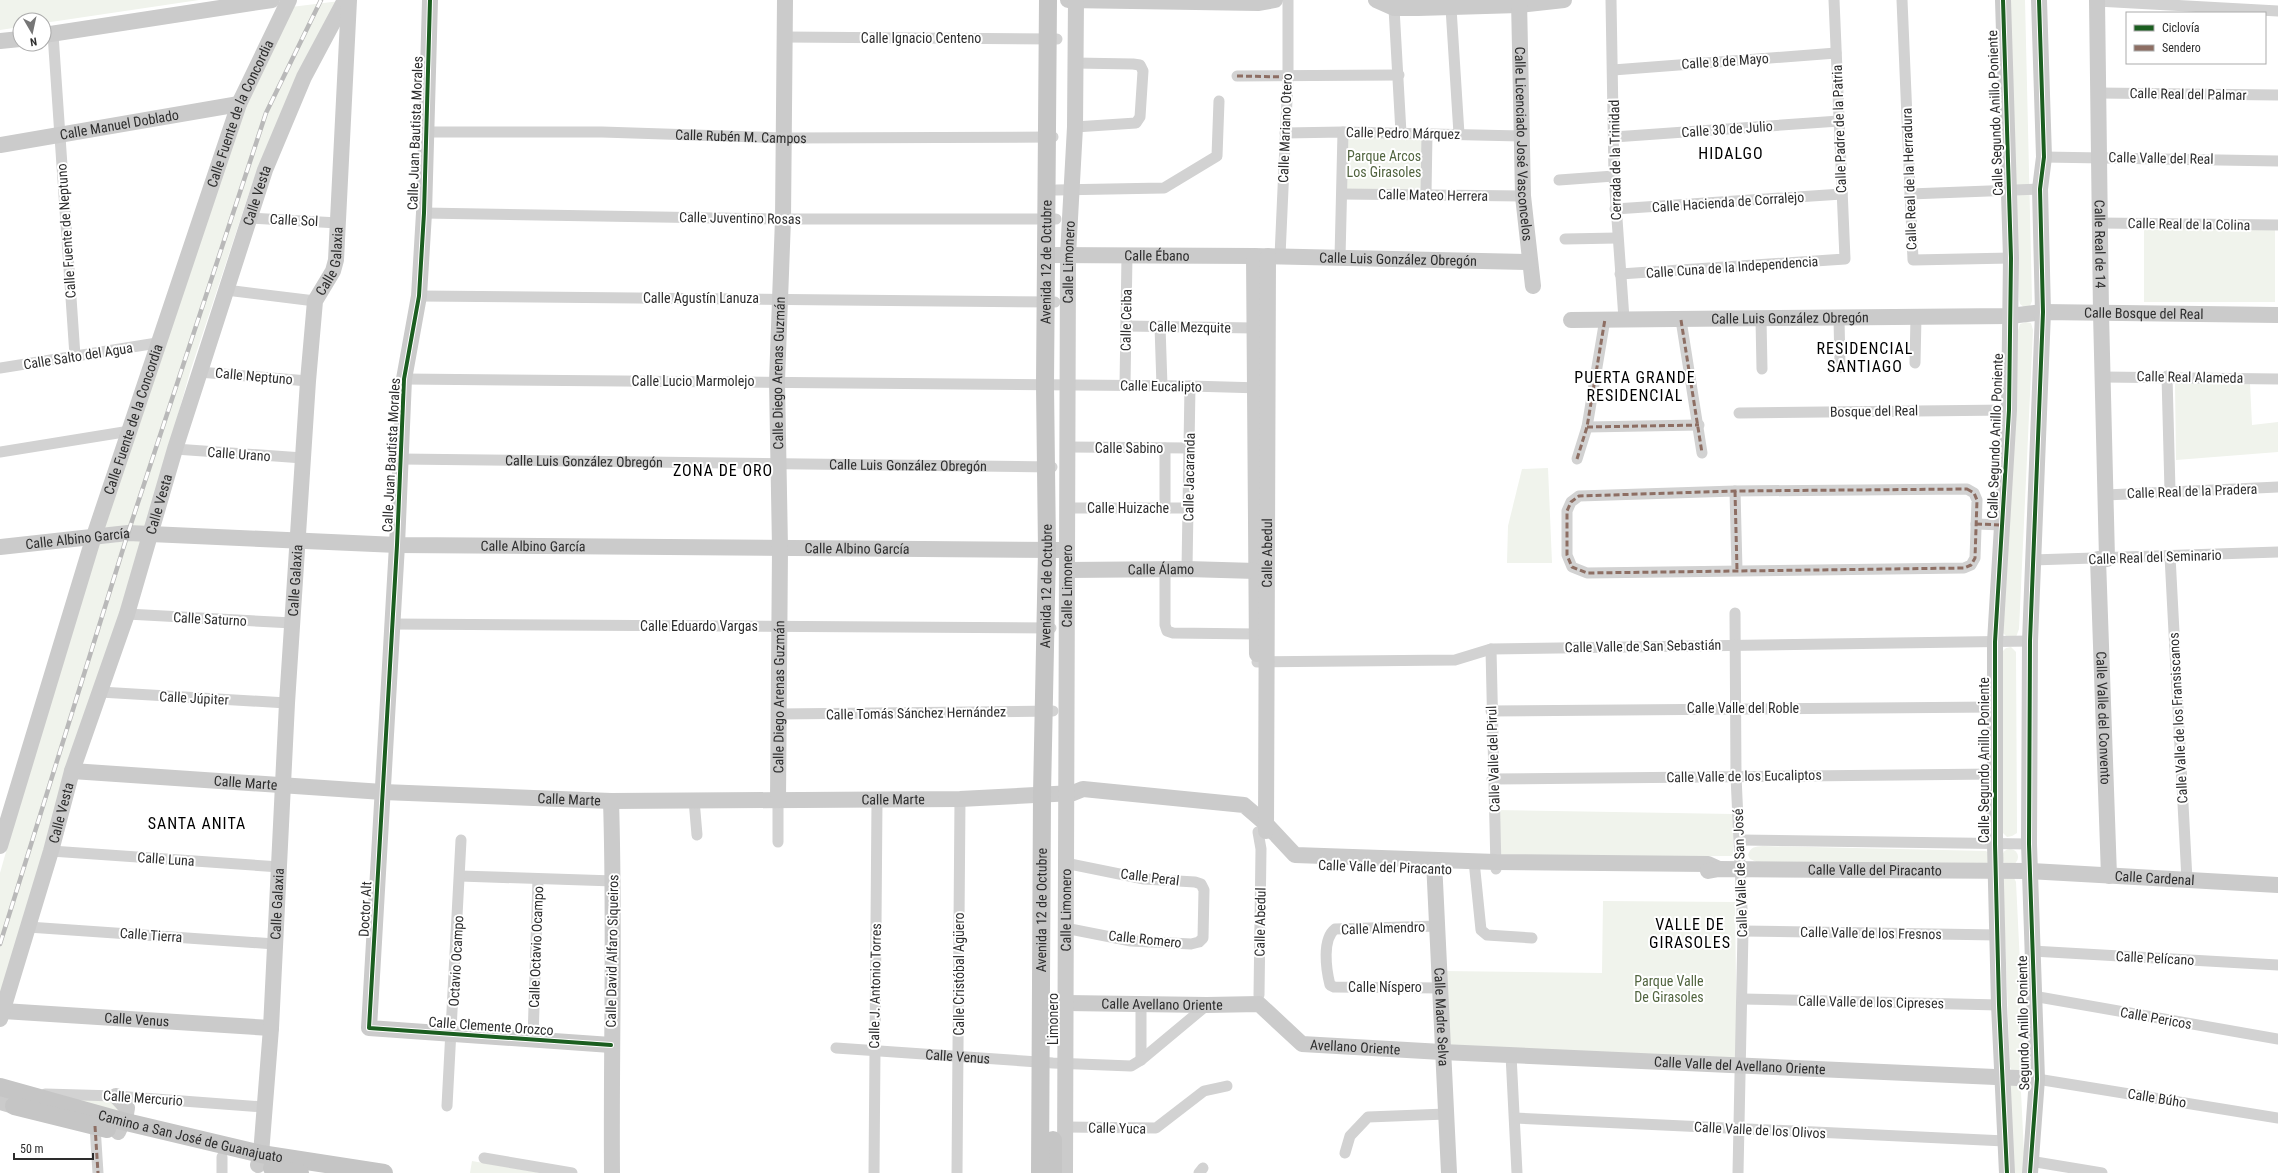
<svg xmlns="http://www.w3.org/2000/svg" width="2278" height="1173" font-family="'Roboto Condensed',sans-serif">
<style>
.green{fill:#f0f3ec}
.lines{fill:none;stroke-linecap:round;stroke-linejoin:round}
.street{stroke:#d2d2d2;stroke-width:11}
.secondary{stroke:#cbcbcb;stroke-width:16}
.primary{stroke:#c5c5c5;stroke-width:18}
.rail-casing{stroke:#b9b9b9;stroke-width:4.5}
.rail{stroke:#fff;stroke-width:3;stroke-dasharray:9;stroke-linecap:butt}
.quiet{stroke:#8d6e63;stroke-width:3;stroke-dasharray:6 3;stroke-linecap:butt}
.cycleway-casing{stroke:#fff;stroke-width:6}
.cycleway{stroke:#1b5e20;stroke-width:4}
.labels{text-anchor:middle;dominant-baseline:central;stroke-width:4;stroke-linejoin:round;paint-order:stroke}
.street-label{font-size:14px;fill:#2d2d2d;stroke:#fff}
.park-label{font-size:14px;fill:#51643f;stroke:#fff}
.quarter-label{font-size:16px;letter-spacing:1px;fill:#000;stroke:#fff}
</style>
<rect width="100%" height="100%" fill="#fff"/>
<g class="green">
<path d="M0,0h199l-155,23v-3h-24v7l-20,3z"/>
<path d="M2010,0h15l7,301 -2,5 -5,2 -5,-4 -1,-5z"/>
<path d="M340,1l-84,171 -66,200 -44,156h-45l145,-427 45,-94z"/>
<path d="M1345,136l79,2v55l-81,-2z"/>
<rect x="2144" y="230" width="131" height="72"/>
<path d="M2026,322l5,1 2,7 -14,299 -3,8 -8,1 -5,-5 15,-302 2,-7z"/>
<path d="M2175,383h75l2,42 26,-3v30l-102,8z"/>
<path d="M1548,468l4,95h-45l1,-37 14,-57z"/>
<path d="M140,540l2,5 -142,457v-129l34,-120 64,-209z"/>
<path d="M2011,647l5,5 1,181 -5,3 -5,1 -4,-4 -1,-181 4,-4z"/>
<path d="M1494,810l239,4v42l-237,1z"/>
<path d="M1763,846l223,5 5,4 1,11 -233,-3 -9,-4 -2,-4c3,-9 7,-8 15,-9z"/>
<circle cx="2010" cy="857" r="8"/>
<path d="M2009,877l5,1 2,4 9,184 -3,5h-10l-2,-4 -7,-183v-5z"/>
<path d="M1603,901l132,1 2,158 -291,-10 -4,-79 160,2z"/>
<path d="M2008,1083l12,2 1,7 4,81h-14z"/>
<path d="M61,1099l51,1 7,9 -1,4z"/>
<path d="M472,1161l69,12h-71z"/>
</g>
<g class="lines">
<g class="street">
<path d="M1611,0l3,176 10,143"/>
<path d="M1902,0l11,260 98,-2"/>
<path d="M2097,1l181,10"/>
<path d="M1394,8l7,125"/>
<path d="M1451,8l8,126"/>
<path d="M53,34l22,322"/>
<path d="M785,37l272,2"/>
<path d="M1613,70l223,-17"/>
<path d="M1237,76l162,-1"/>
<path d="M2098,93l180,2"/>
<path d="M1075,127l61,-4 4,-6 3,-46 -3,-6 -7,-1 -58,-1"/>
<path id="s1" d="M426,132h176l181,6 270,-1"/>
<path d="M1285,133l58,-1 178,4"/>
<path d="M1614,137l225,-16"/>
<path d="M2044,157l234,4"/>
<path d="M1559,180l55,-4"/>
<path d="M1056,190l108,-2 53,-32 2,-55"/>
<path d="M1342,194l181,2"/>
<path d="M1426,194l1,-60"/>
<path d="M1910,194l130,-5"/>
<path d="M1615,209l227,-15"/>
<path d="M424,213l359,6h273"/>
<path d="M250,218l88,5"/>
<path d="M2100,223l178,2"/>
<path d="M1565,239l52,-1"/>
<path d="M1280,256l8,-179v-77"/>
<path d="M1340,258l3,-126"/>
<path d="M1620,274l225,-15 -11,-259"/>
<path d="M226,290l89,11"/>
<path d="M419,296l636,6"/>
<path d="M1839,318l1,49"/>
<path d="M1761,319l1,50"/>
<path d="M1681,320l21,133"/>
<path d="M1126,326l128,2"/>
<path d="M1160,326l2,60"/>
<path d="M1915,363l1,-46"/>
<path d="M0,368l157,-25"/>
<path d="M199,372l109,9"/>
<path d="M2167,376l3,115"/>
<path d="M2103,377l175,2"/>
<path d="M404,379l786,7 71,2"/>
<path d="M1125,385l2,-130"/>
<path d="M1739,413l270,-3"/>
<path d="M1587,427l112,-2"/>
<path d="M1069,447l120,1"/>
<path d="M175,449l128,9"/>
<path d="M0,452l130,-21"/>
<path id="s2" d="M401,459l651,8"/>
<path d="M1577,459l10,-32 18,-108"/>
<path d="M1967,489l7,4 3,7 -2,58 -4,7 -7,3 -377,5 -15,-6 -5,-12v-44l4,-9 8,-6 156,-5z"/>
<path d="M1735,491l2,79"/>
<path d="M2106,495l172,-8"/>
<path d="M1067,508h121"/>
<path d="M1165,508v-60"/>
<path d="M1976,524l27,1"/>
<path d="M2170,556l17,324"/>
<path d="M2032,560l246,-8"/>
<path d="M1165,569v56l2,6 6,2 84,1"/>
<path d="M1187,569l3,-183"/>
<path d="M1735,613l1,163 7,155 -5,242"/>
<path d="M127,614l166,9"/>
<path d="M392,624l659,4"/>
<path d="M1491,649l5,220"/>
<path d="M1257,662l198,-2 36,-11 539,-8"/>
<path d="M100,692l187,11"/>
<path d="M1491,711l504,-4"/>
<path d="M779,714l274,-3"/>
<path d="M1492,779l503,-5"/>
<path d="M694,800l3,35"/>
<path d="M1258,832l3,17 -2,146"/>
<path d="M1740,840l289,4"/>
<path d="M778,842v-42"/>
<path d="M51,851l229,16"/>
<path d="M1474,861l7,69 6,5 45,3"/>
<path d="M1065,863l79,16 51,3 6,2 3,6 -1,48 -4,4 -8,2 -60,-3 -66,-13"/>
<path d="M460,876l154,5"/>
<path d="M1438,926l-103,3c-13,10 -9,40 -5,56l4,2 107,1"/>
<path d="M28,927l247,17"/>
<path d="M1743,931l255,4"/>
<path d="M2032,951l246,14"/>
<path d="M2033,996l245,43"/>
<path d="M1743,999l256,6"/>
<path d="M1141,1005v55"/>
<path d="M533,1039l5,-160"/>
<path id="s3" d="M836,1048l217,15 78,3 10,-6 66,-55"/>
<path d="M1511,1055l6,118"/>
<path d="M2037,1079l241,39"/>
<path d="M45,1094l71,2 148,11"/>
<path d="M447,1106l14,-266"/>
<path d="M1515,1118l490,23"/>
<path d="M95,1126l3,47"/>
<path d="M1066,1127l90,1 48,-37 23,-5"/>
<path d="M1345,1153l5,-17 18,-19 78,-3"/>
<path d="M484,1158l88,15"/>
<path d="M2030,1161l72,12"/>
<path d="M222,1173v-16"/>
<path d="M874,1173l3,-373"/>
<path d="M957,1173l3,-374"/>
<path d="M1199,1173l4,-5"/>
</g>
<g class="secondary">
<path d="M430,0l-6,213 -5,83 -15,83 -7,166 -28,483 242,17"/>
<path d="M1068,0l191,3 16,-3"/>
<path d="M1376,0l18,8h24l101,-3 45,-5"/>
<path id="s4" d="M1519,0l4,196 10,90"/>
<path d="M2003,0l8,258 -2,152 -14,232v202l4,161 8,168"/>
<path id="s5" d="M2097,0l4,313 6,246"/>
<path d="M44,35l228,-35"/>
<path d="M0,41l20,-2"/>
<path id="s6" d="M0,145l239,-41"/>
<path id="s7" d="M1045,255l209,1 275,6"/>
<path d="M1254,256l3,398"/>
<path id="s8" d="M1571,320l439,-4 33,-4 235,3"/>
<path id="s9" d="M0,547l128,-14 269,12 662,5"/>
<path id="s10" d="M2098,559l11,317"/>
<path id="s11" d="M1067,570l120,-1 69,2"/>
<path id="s12" d="M72,771l311,21 228,9 349,-2 113,-6 10,-4 161,16 22,19 29,31 201,7 212,2 11,5"/>
<path id="s13" d="M778,800l2,-252 -3,-167 6,-162 2,-219"/>
<path d="M611,801c4,124 0,248 1,372"/>
<path id="s14" d="M1266,831l2,-575"/>
<path id="s15" d="M0,846l94,-310 145,-432 50,-104"/>
<path id="s16" d="M1434,861l15,312"/>
<path id="s17" d="M1708,871l11,-2 311,2 248,14"/>
<path id="s18" d="M1066,1003l141,2 52,-1 43,40 140,8 595,27"/>
<path id="s19" d="M3,1011l268,17"/>
<path id="s20" d="M0,1019l51,-168 21,-80 55,-157 48,-165 90,-279 39,-93 41,-77"/>
<path d="M116,1096l11,12 -1,6 -8,18"/>
<path d="M0,1102l14,4"/>
<path id="s21" d="M258,1165l3,-11 10,-126 16,-325 21,-322 7,-80 18,-30 3,-11 13,-260"/>
<path id="s22" d="M1065,1173l3,-918 7,-128 1,-127"/>
<path d="M2030,1173l7,-94 -8,-235 1,-203 13,-329 -3,-123 4,-32 -5,-157"/>
</g>
<g class="primary">
<path id="s23" d="M0,1087l122,34 139,33 123,19"/>
<path d="M14,1106l93,23"/>
<path d="M1053,1140v33"/>
<path d="M272,1168l28,5"/>
<path id="s24" d="M1040,1173l2,-379 5,-244 -2,-165 3,-385"/>
</g>
<defs>
<path id="rail" d="M0,944l128,-411 138,-420 55,-113"/>
</defs>
<use href="#rail" class="rail-casing"/>
<use href="#rail" class="rail"/>
<g class="quiet">
<path d="M1237,76l51,1"/>
<path d="M1681,320l21,133"/>
<path d="M1587,427l112,-2"/>
<path d="M1577,459l10,-32 18,-108"/>
<path d="M1967,489l7,4 3,7 -2,58 -4,7 -7,3 -377,5 -15,-6 -5,-12v-44l4,-9 8,-6 156,-5z"/>
<path d="M1735,491l2,79"/>
<path d="M1976,524l27,1"/>
<path d="M95,1126l3,47"/>
</g>
<defs>
<g id="cycleway">
<path d="M430,0l-6,213 -5,83 -15,83 -7,166 -28,483 242,17"/>
<path d="M2003,0l8,258 -2,152 -14,232v202l4,161 8,168"/>
<path d="M2030,1173l7,-94 -8,-235 1,-203 13,-329 -3,-123 4,-32 -5,-157"/>
</g>
</defs>
<use href="#cycleway" class="cycleway-casing"/>
<use href="#cycleway" class="cycleway"/>
</g>
<g class="labels">
<g class="street-label">
<text x="921" y="38">Calle Ignacio Centeno</text>
<text transform="translate(1725 61) rotate(-4)">Calle 8 de Mayo</text>
<text transform="translate(2188 94) rotate(1)">Calle Real del Palmar</text>
<text stroke="none"><textPath href="#s15" startOffset="771">Calle Fuente de la Concordia</textPath></text>
<text transform="translate(1995 113) rotate(-92)">Calle Segundo Anillo Poniente</text>
<text stroke="none"><textPath href="#s6" startOffset="121">Calle Manuel Doblado</textPath></text>
<text transform="translate(1285 128) rotate(-88)">Calle Mariano Otero</text>
<text transform="translate(1727 129) rotate(-4)">Calle 30 de Julio</text>
<text transform="translate(1839 129) rotate(-92)">Calle Padre de la Patria</text>
<text transform="translate(415 133) rotate(-88)">Calle Juan Bautista Morales</text>
<text transform="translate(1403 133) rotate(1)">Calle Pedro Márquez</text>
<text stroke="none"><textPath href="#s1" startOffset="315">Calle Rubén M. Campos</textPath></text>
<text stroke="none"><textPath href="#s4" startOffset="144">Calle Licenciado José Vasconcelos</textPath></text>
<text transform="translate(2161 158) rotate(1)">Calle Valle del Real</text>
<text transform="translate(1615 160) rotate(-91)">Cerrada de la Trinidad</text>
<text transform="translate(1909 179) rotate(-92)">Calle Real de la Herradura</text>
<text transform="translate(1433 195) rotate(1)">Calle Mateo Herrera</text>
<text stroke="none"><textPath href="#s20" startOffset="863">Calle Vesta</textPath></text>
<text transform="translate(1728 202) rotate(-4)">Calle Hacienda de Corralejo</text>
<text transform="translate(740 218) rotate(1)">Calle Juventino Rosas</text>
<text transform="translate(294 220) rotate(3)">Calle Sol</text>
<text transform="translate(2189 224) rotate(1)">Calle Real de la Colina</text>
<text transform="translate(66 231) rotate(-94)">Calle Fuente de Neptuno</text>
<text stroke="none"><textPath href="#s5" startOffset="244">Calle Real de 14</textPath></text>
<text stroke="none"><textPath href="#s7" startOffset="112">Calle Ébano</textPath></text>
<text stroke="none"><textPath href="#s7" startOffset="353">Calle Luis González Obregón</textPath></text>
<text stroke="none"><textPath href="#s21" startOffset="910">Calle Galaxia</textPath></text>
<text stroke="none"><textPath href="#s22" startOffset="911">Calle Limonero</textPath></text>
<text stroke="none"><textPath href="#s24" startOffset="911">Avenida 12 de Octubre</textPath></text>
<text transform="translate(1732 267) rotate(-4)">Calle Cuna de la Independencia</text>
<text x="701" y="298">Calle Agustín Lanuza</text>
<text stroke="none"><textPath href="#s8" startOffset="573">Calle Bosque del Real</textPath></text>
<text stroke="none"><textPath href="#s8" startOffset="219">Calle Luis González Obregón</textPath></text>
<text transform="translate(1126 320) rotate(-89)">Calle Ceiba</text>
<text transform="translate(1190 327) rotate(1)">Calle Mezquite</text>
<text transform="translate(78 356) rotate(-9)">Calle Salto del Agua</text>
<text stroke="none"><textPath href="#s13" startOffset="427">Calle Diego Arenas Guzmán</textPath></text>
<text transform="translate(254 376) rotate(5)">Calle Neptuno</text>
<text transform="translate(2190 377) rotate(1)">Calle Real Alameda</text>
<text x="693" y="381">Calle Lucio Marmolejo</text>
<text transform="translate(1161 386) rotate(1)">Calle Eucalipto</text>
<text transform="translate(1874 411) rotate(-1)">Bosque del Real</text>
<text stroke="none"><textPath href="#s15" startOffset="447">Calle Fuente de la Concordia</textPath></text>
<text transform="translate(1995 436) rotate(-88)">Calle Segundo Anillo Poniente</text>
<text x="1129" y="448">Calle Sabino</text>
<text transform="translate(239 454) rotate(4)">Calle Urano</text>
<text transform="translate(391 455) rotate(-87)">Calle Juan Bautista Morales</text>
<text stroke="none"><textPath href="#s2" startOffset="183">Calle Luis González Obregón</textPath></text>
<text stroke="none"><textPath href="#s2" startOffset="507">Calle Luis González Obregón</textPath></text>
<text transform="translate(1189 477) rotate(-89)">Calle Jacaranda</text>
<text transform="translate(2192 491) rotate(-2)">Calle Real de la Pradera</text>
<text stroke="none"><textPath href="#s20" startOffset="539">Calle Vesta</textPath></text>
<text x="1128" y="508">Calle Huizache</text>
<text stroke="none"><textPath href="#s9" startOffset="78">Calle Albino García</textPath></text>
<text stroke="none"><textPath href="#s9" startOffset="534">Calle Albino García</textPath></text>
<text stroke="none"><textPath href="#s9" startOffset="858">Calle Albino García</textPath></text>
<text stroke="none"><textPath href="#s14" startOffset="278">Calle Abedul</textPath></text>
<text transform="translate(2155 557) rotate(-2)">Calle Real del Seminario</text>
<text stroke="none"><textPath href="#s11" startOffset="94">Calle Álamo</textPath></text>
<text stroke="none"><textPath href="#s21" startOffset="586">Calle Galaxia</textPath></text>
<text stroke="none"><textPath href="#s22" startOffset="587">Calle Limonero</textPath></text>
<text stroke="none"><textPath href="#s24" startOffset="587">Avenida 12 de Octubre</textPath></text>
<text transform="translate(210 619) rotate(3)">Calle Saturno</text>
<text x="699" y="626">Calle Eduardo Vargas</text>
<text transform="translate(1643 646) rotate(-1)">Calle Valle de San Sebastián</text>
<text stroke="none"><textPath href="#s13" startOffset="103">Calle Diego Arenas Guzmán</textPath></text>
<text transform="translate(194 698) rotate(3)">Calle Júpiter</text>
<text x="1743" y="708">Calle Valle del Roble</text>
<text transform="translate(916 713) rotate(-1)">Calle Tomás Sánchez Hernández</text>
<text stroke="none"><textPath href="#s10" startOffset="159">Calle Valle del Convento</textPath></text>
<text transform="translate(2178 718) rotate(-93)">Calle Valle de los Fransiscanos</text>
<text transform="translate(1493 759) rotate(-92)">Calle Valle del Pirul</text>
<text transform="translate(1984 760) rotate(-90)">Calle Segundo Anillo Poniente</text>
<text transform="translate(1744 776) rotate(-1)">Calle Valle de los Eucaliptos</text>
<text stroke="none"><textPath href="#s12" startOffset="174">Calle Marte</textPath></text>
<text stroke="none"><textPath href="#s12" startOffset="498">Calle Marte</textPath></text>
<text stroke="none"><textPath href="#s12" startOffset="822">Calle Marte</textPath></text>
<text stroke="none"><textPath href="#s20" startOffset="215">Calle Vesta</textPath></text>
<text transform="translate(166 859) rotate(4)">Calle Luna</text>
<text transform="translate(1385 867) rotate(2)">Calle Valle del Piracanto</text>
<text stroke="none"><textPath href="#s17" startOffset="167">Calle Valle del Piracanto</textPath></text>
<text transform="translate(1740 873) rotate(-92)">Calle Valle de San José</text>
<text transform="translate(1150 877) rotate(7)">Calle Peral</text>
<text stroke="none"><textPath href="#s17" startOffset="447">Calle Cardenal</textPath></text>
<text stroke="none"><textPath href="#s21" startOffset="262">Calle Galaxia</textPath></text>
<text transform="translate(365 909) rotate(-87)">Doctor Alt</text>
<text stroke="none"><textPath href="#s24" startOffset="263">Avenida 12 de Octubre</textPath></text>
<text stroke="none"><textPath href="#s22" startOffset="263">Calle Limonero</textPath></text>
<text transform="translate(1260 922) rotate(-89)">Calle Abedul</text>
<text transform="translate(1383 928) rotate(-2)">Calle Almendro</text>
<text transform="translate(1871 933) rotate(1)">Calle Valle de los Fresnos</text>
<text transform="translate(151 935) rotate(4)">Calle Tierra</text>
<text transform="translate(1145 939) rotate(6)">Calle Romero</text>
<text transform="translate(536 947) rotate(-88)">Calle Octavio Ocampo</text>
<text transform="translate(612 951) rotate(-89)">Calle David Alfaro Siqueiros</text>
<text transform="translate(2155 958) rotate(3)">Calle Pelícano</text>
<text transform="translate(456 961) rotate(-87)">Octavio Ocampo</text>
<text transform="translate(959 974) rotate(-90)">Calle Cristóbal Agüero</text>
<text transform="translate(875 986) rotate(-89)">Calle J. Antonio Torres</text>
<text x="1385" y="987">Calle Níspero</text>
<text transform="translate(1871 1002) rotate(1)">Calle Valle de los Cipreses</text>
<text stroke="none"><textPath href="#s18" startOffset="96">Calle Avellano Oriente</textPath></text>
<text stroke="none"><textPath href="#s16" startOffset="156">Calle Madre Selva</textPath></text>
<text transform="translate(2156 1018) rotate(10)">Calle Pericos</text>
<text stroke="none"><textPath href="#s19" startOffset="134">Calle Venus</textPath></text>
<text transform="translate(1053 1019) rotate(-90)">Limonero</text>
<text transform="translate(2023 1023) rotate(-91)">Segundo Anillo Poniente</text>
<text transform="translate(491 1026) rotate(4)">Calle Clemente Orozco</text>
<text stroke="none"><textPath href="#s18" startOffset="305">Avellano Oriente</textPath></text>
<text stroke="none"><textPath href="#s3" startOffset="122">Calle Venus</textPath></text>
<text stroke="none"><textPath href="#s18" startOffset="690">Calle Valle del Avellano Oriente</textPath></text>
<text transform="translate(143 1098) rotate(4)">Calle Mercurio</text>
<text transform="translate(2157 1098) rotate(9)">Calle Búho</text>
<text transform="translate(1117 1128) rotate(1)">Calle Yuca</text>
<text transform="translate(1760 1130) rotate(3)">Calle Valle de los Olivos</text>
<text stroke="none"><textPath href="#s23" startOffset="197">Camino a San José de Guanajuato</textPath></text>
</g>
<g class="park-label">
<text x="1384" y="156">Parque Arcos<tspan x="1384" dy="16">Los Girasoles</tspan></text>
<text x="1669" y="981">Parque Valle<tspan x="1669" dy="16">De Girasoles</tspan></text>
</g>
<g class="quarter-label">
<text x="1731" y="153">HIDALGO</text>
<text x="1865" y="348">RESIDENCIAL<tspan x="1865" dy="18">SANTIAGO</tspan></text>
<text x="1635" y="377">PUERTA GRANDE<tspan x="1635" dy="18">RESIDENCIAL</tspan></text>
<text x="723" y="470">ZONA DE ORO</text>
<text x="197" y="823">SANTA ANITA</text>
<text x="1690" y="924">VALLE DE<tspan x="1690" dy="18">GIRASOLES</tspan></text>
</g>
</g>
<rect x="2126" y="12" width="140" height="52" fill="#ffffff" stroke="#ababab"/>
<rect x="2134" y="25" width="20" height="6" fill="#1b5e20" stroke="#ababab"/>
<text x="2162" y="32" font-size="12" fill="#2d2d2d">Ciclovía</text>
<rect x="2134" y="45" width="20" height="6" fill="#8d6e63" stroke="#ababab"/>
<text x="2162" y="52" font-size="12" fill="#2d2d2d">Sendero</text>
<g transform="translate(32 32) rotate(171)"><circle r="19" fill="#ffffff" stroke="#ababab"/>
<path d="M0-3L7 15L0 10L-7 15Z" fill="#767676"/>
<text y="-6" font-size="11" font-weight="bold" text-anchor="middle" fill="#2d2d2d">N</text>
</g>
<path d="M14 1153v6h79v-6" fill="none" stroke="#2d2d2d" stroke-width="2"/>
<text x="20" y="1153" font-size="12" fill="#2d2d2d" stroke="#ffffff" stroke-width="3" paint-order="stroke">50 m</text>
</svg>
